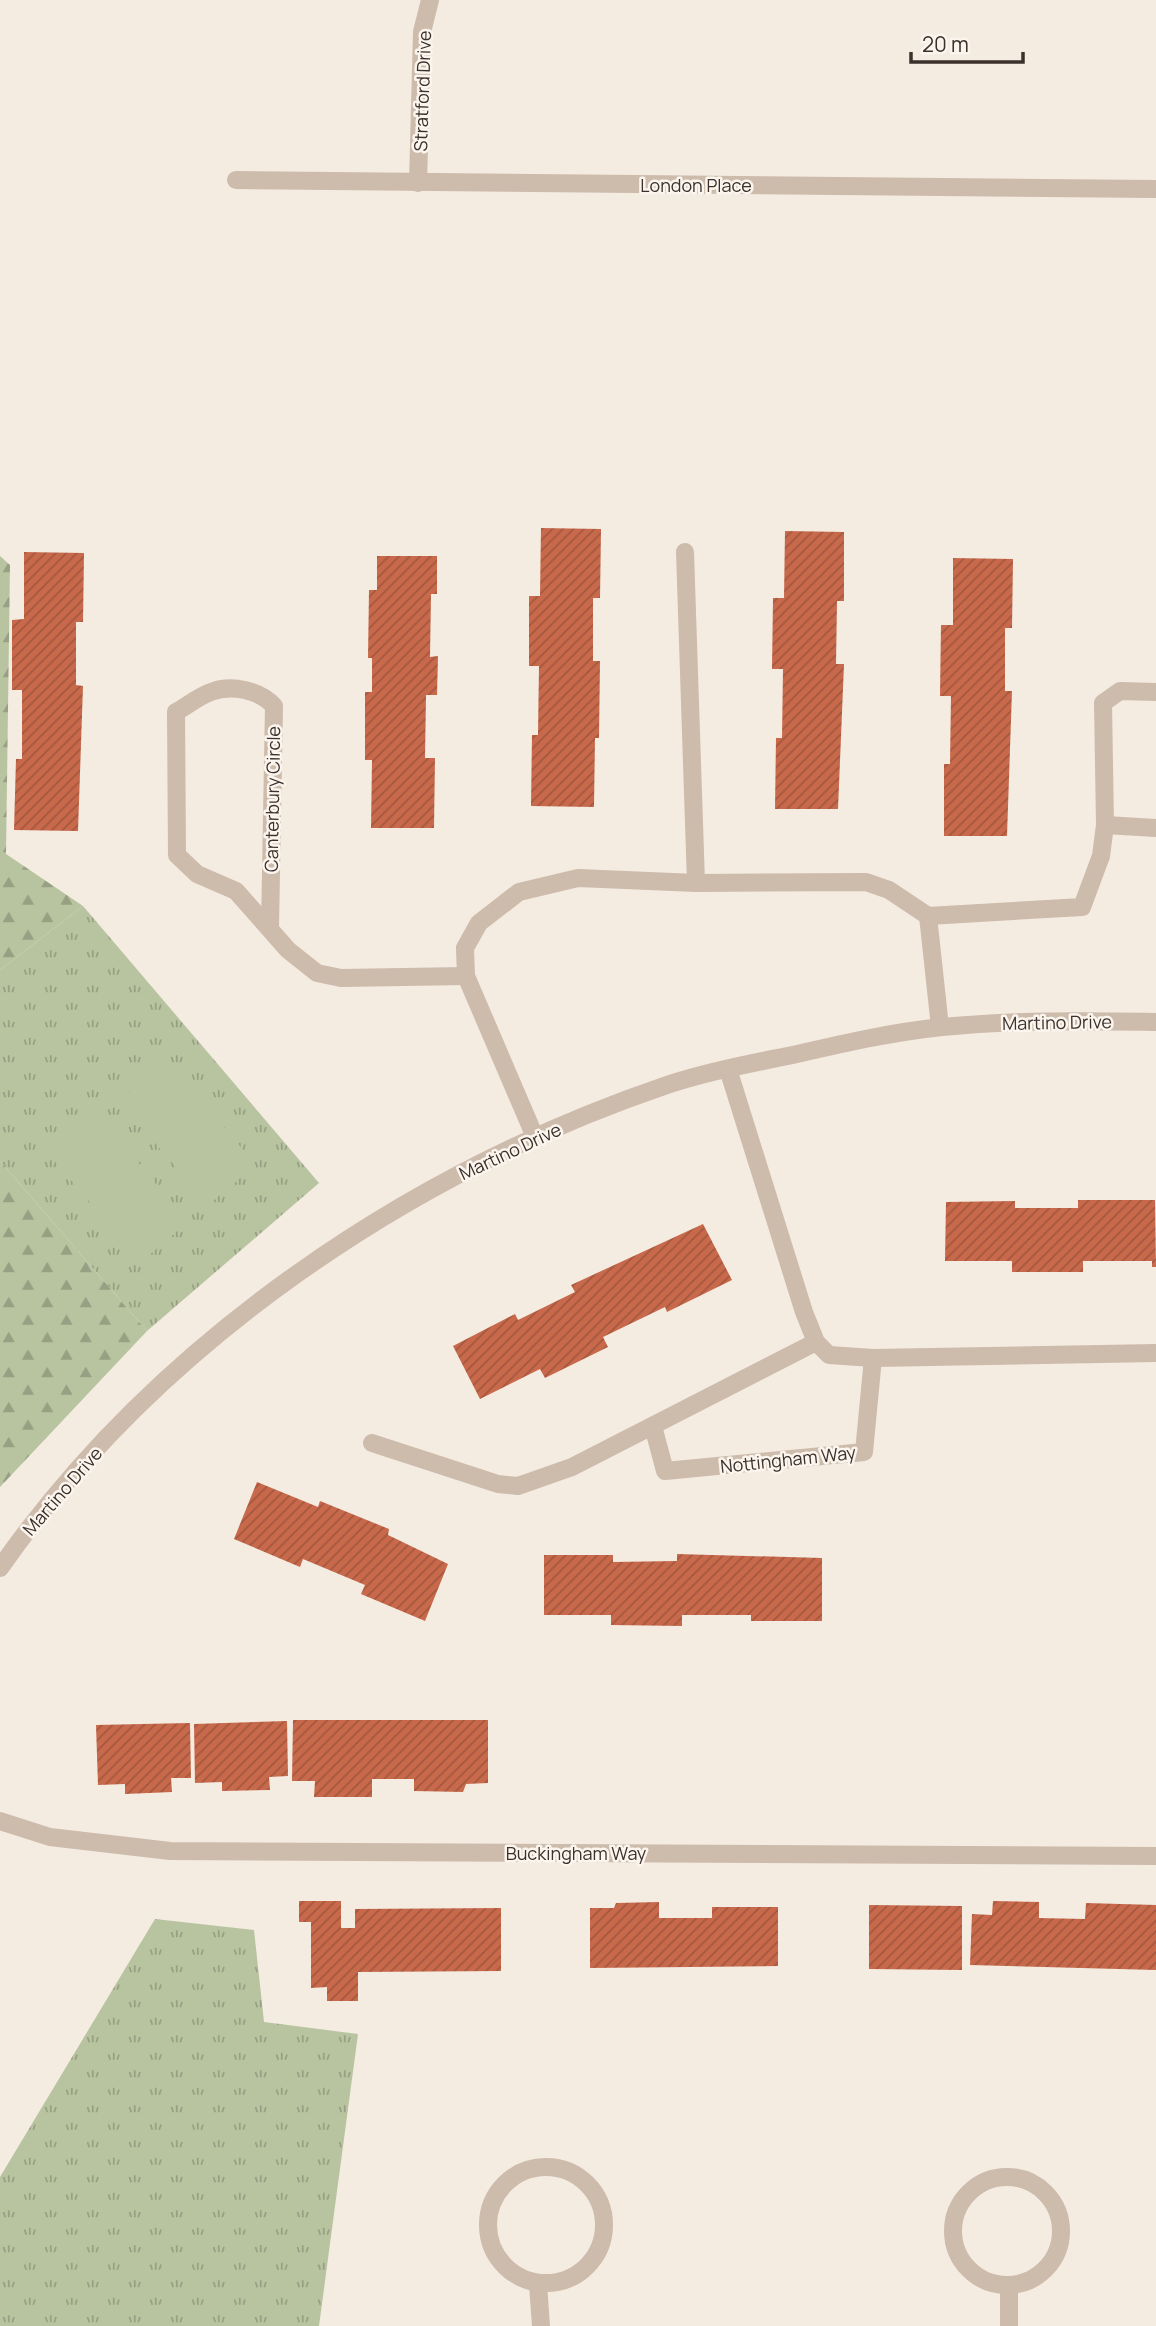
<svg xmlns="http://www.w3.org/2000/svg" width="1156" height="2326" font-family="Manrope,sans-serif">
<style>
.grass{fill:url(#grass-tufts)}
.forest{fill:url(#forest-firs)}
.pitch{fill:#b8c4a0}
.building{fill:url(#building-hatch)}
.lines{fill:none;stroke-linecap:round;stroke-linejoin:round}
.street{stroke:#cdbbac;stroke-width:18}
.labels{text-anchor:middle;dominant-baseline:central;stroke-width:5;stroke-linejoin:round;paint-order:stroke}
.street-label{font-size:18px;fill:#3b302b;stroke:#fbf5ee}
</style>
<defs>
<pattern id="grass-tufts" width="24" height="20" patternUnits="userSpaceOnUse" patternTransform="scale(1.75)"><rect width="24" height="20" fill="#b8c4a0"/><path d="M3 7l-1-3M5 7V3M7 7l1-3M15 17l-1-3M17 17v-4M19 17l1-3" fill="none" stroke="#97a083"/></pattern>
<pattern id="forest-firs" width="22" height="20" patternUnits="userSpaceOnUse" patternTransform="scale(1.75)"><rect width="22" height="20" fill="#b8c4a0"/><path d="M5 1l3.5 6h-7zM16 11l3.5 6h-7z" fill="#97a083"/></pattern>
<pattern id="building-hatch" width="6" height="6" patternUnits="userSpaceOnUse" patternTransform="scale(1.75)"><rect width="6" height="6" fill="#c8694b"/><path d="M-1 1l2-2M0 6l6-6M5 7l2-2" fill="none" stroke="#a4573f"/></pattern>
</defs>
<rect width="100%" height="100%" fill="#f4ebe1"/>
<g class="grass">
<path d="M83,906l236,277 -172,148 -147,-170v-191z"/>
<path d="M155,1919l99,11 10,92 94,12 -39,292h-319v-149z"/>
</g>
<g class="forest">
<path d="M0,556l10,9 -4,289 77,52 -83,64z"/>
<path d="M0,1161l147,170 -147,156z"/>
</g>
<g class="pitch">
<path d="M167,1060l89,105 -48,40 -89,-104z"/>
<path d="M99,1116l89,106 -47,40 -90,-105z"/>
</g>
<g class="building">
<path d="M541,528l60,1 -1,69h-7v63h7l-1,77h-4l-1,69 -63,-1 1,-71h6l1,-69h-10v-70h11z"/>
<path d="M785,531l59,1v69h-7l-1,63h8l-6,145h-63l1,-71h6l1,-69h-11l1,-71h11z"/>
<path d="M24,552l60,1 -1,69h-7v63l7,1 -5,145 -64,-1 2,-71h6v-69h-10v-70l12,-1z"/>
<path d="M377,556h60v38h-6l-1,63 8,-1 -1,39h-11l-1,63h10l-1,70h-63l1,-68h-7v-68h7v-34h-4l1,-68h8z"/>
<path d="M953,558l60,1 -1,69h-7v63h7l-5,145h-63v-72h6l1,-68h-11l1,-71h12z"/>
<path d="M1078,1200h77l1,67h-4v-6h-69v11h-71v-11h-67l1,-59 69,-1v7h63z"/>
<path d="M703,1224l29,56 -65,32 -2,-5 -62,30 5,10 -63,31 -5,-9 -60,30 -27,-53 62,-32 3,6 57,-28 -4,-7z"/>
<path d="M257,1482l61,25 2,-6 69,28 -1,6 60,29 -23,57 -64,-27 4,-9 -62,-26 -3,8 -66,-28z"/>
<path d="M677,1554l145,4v63h-71v-6h-69v11l-71,-1v-10h-67v-60h69v7l64,-1z"/>
<path d="M293,1720h195v63l-22,1 -3,8 -49,-1v-12h-42v18h-58l1,-16h-23z"/>
<path d="M287,1721l1,55 -19,1 1,13 -48,1v-9l-27,1 -1,-59z"/>
<path d="M190,1723l1,55h-20l1,14 -47,2v-10l-27,1 -2,-60z"/>
<path d="M299,1901h42v27h14v-19l146,-1v63l-143,1v29h-31v-14l-16,1v-66h-12z"/>
<path d="M993,1901l46,1v16l46,1 1,-16 70,2v65l-186,-5 2,-51 20,1z"/>
<path d="M659,1902v16h53v-11h66v59l-188,2v-60h24l2,-5z"/>
<path d="M869,1905l93,1v64l-93,-1z"/>
</g>
<g class="lines">
<g class="street">
<path d="M236,180l920,9"/>
<path d="M418,183l4,-151 8,-32"/>
<path d="M685,552l11,331"/>
<path d="M1105,825l51,3"/>
<path d="M928,916l12,111"/>
<path d="M270,928l4,-222c-14,-16 -43,-22 -63,-14 -12,4 -24,14 -35,20l1,143 20,19 39,17 52,59 29,23 24,5 125,-2"/>
<path d="M728,1069l76,243 12,30 13,13 44,3 283,-5"/>
<path d="M535,1137l-69,-161 -1,-28 14,-25 40,-31 59,-14 118,5 170,-1 23,8 39,26 154,-9 19,-51 4,-31 -2,-122 17,-12 36,1"/>
<path d="M653,1426l12,45 199,-19 9,-94"/>
<path d="M372,1443l126,41 20,2 54,-19 244,-125"/>
<path d="M0,1568c158,-226 408,-395 667,-483 42,-14 87,-22 130,-31 48,-11 96,-22 145,-27 72,-7 142,-6 214,-5"/>
<path d="M0,1821l50,16 120,14 986,5"/>
<circle cx="546" cy="2225" r="58"/>
<circle cx="1007" cy="2231" r="54"/>
<path d="M538,2284l3,42"/>
<path d="M1009,2326v-41"/>
</g>
</g>
<g class="labels">
<g class="street-label">
<text transform="translate(422 91) rotate(-88)">Stratford Drive</text>
<text x="696" y="185">London Place</text>
<text transform="translate(272 799) rotate(-89)">Canterbury Circle</text>
<text transform="translate(1057 1022) rotate(-1)">Martino Drive</text>
<text transform="translate(510 1151) rotate(-25)">Martino Drive</text>
<text transform="translate(788 1459) rotate(-6)">Nottingham Way</text>
<text transform="translate(62 1491) rotate(-49)">Martino Drive</text>
<text x="576" y="1853">Buckingham Way</text>
</g>
</g>
<path d="M911 52v10h112v-10" fill="none" stroke="#3b302b" stroke-width="3.5"/>
<text x="922" y="52" font-size="21" fill="#3b302b" stroke="#fbf5ee" stroke-width="5" paint-order="stroke">20 m</text>
</svg>
